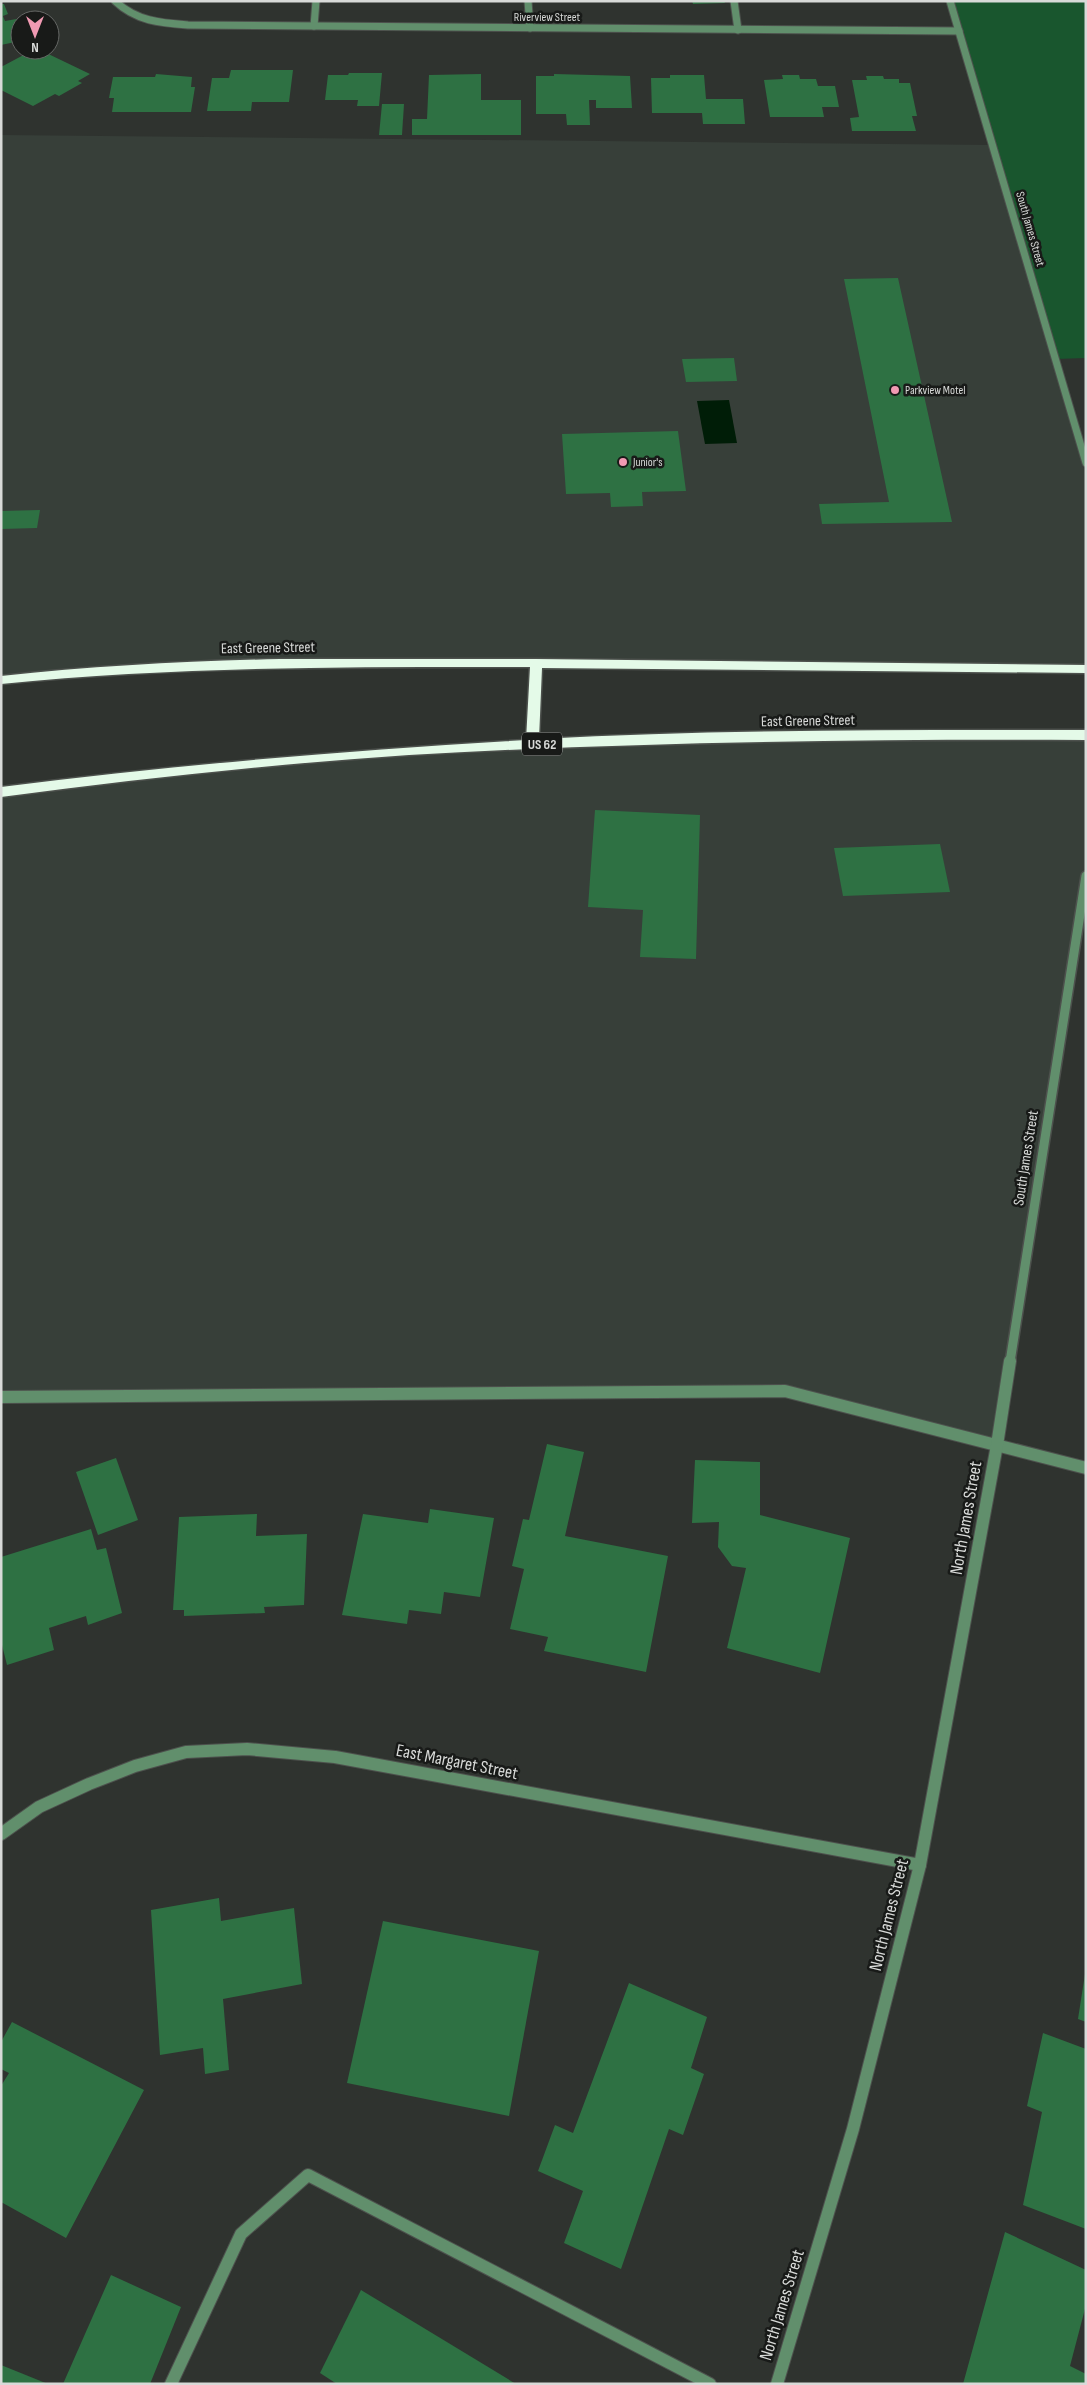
<svg xmlns="http://www.w3.org/2000/svg" width="1087" height="2385" font-family="'Sofia Sans Condensed',sans-serif">
<style>
.built{fill:#373f39}
.green{fill:#19562e}
.water{fill:#001d07}
.building{fill:#2e7143}
.lines{fill:none;stroke-linecap:round;stroke-linejoin:round}
.lane-far1-casing{stroke:#4d514d;stroke-width:9}
.lane-casing{stroke:#4d514d;stroke-width:14}
.street-far2-casing{stroke:#4d514d;stroke-width:9}
.street-far1-casing{stroke:#4d514d;stroke-width:12}
.street-casing{stroke:#4d514d;stroke-width:14}
.highway-casing{stroke:#4d514d;stroke-width:3}
.lane-far1{stroke:#618f6c;stroke-width:7}
.lane{stroke:#618f6c;stroke-width:12}
.street-far2{stroke:#618f6c;stroke-width:7}
.street-far1{stroke:#618f6c;stroke-width:9}
.street{stroke:#618f6c;stroke-width:12}
.highway{fill:#e4fae8;fill-rule:evenodd}
.poi-dot{fill:#f19ab3;stroke:#181a18;stroke-width:2}
.labels{text-anchor:middle;dominant-baseline:central;stroke-width:5;stroke-linejoin:round;paint-order:stroke}
.far-street-label{font-size:12px;fill:#d8dad8;stroke:#181a18}
.far-poi-label{font-size:12px;fill:#d8dad8;stroke:#181a18;text-anchor:start}
.shield{fill:#181a18;stroke:#9ea09e;stroke-width:1}
.shield-label{font-size:14px;font-weight:bold;fill:#d8dad8}
.street-label{font-size:15px;fill:#d8dad8;stroke:#181a18}
.near-street-label{font-size:18px;fill:#d8dad8;stroke:#181a18}
</style>
<rect width="100%" height="100%" fill="#2f332f"/>
<g class="built">
<path d="M1,135l991,10 94,318v206l-757,-6 -328,17z"/>
<path d="M1086,735v177l-5,-1 -84,534 -212,-54 -784,6v-605l239,-28 292,-19z"/>
</g>
<path class="green" d="M950,1h136v357l-31,1z"/>
<path class="water" d="M729,400l8,43 -32,1 -8,-43z"/>
<g class="building">
<path d="M692,1h32l1,2 -32,1z"/>
<path d="M1,4h3l4,10 -5,2 2,5 23,-4 1,3h-9v21l-19,4z"/>
<path d="M33,50h7l50,24 -12,7 4,2 -23,13 -4,-2 -22,12 -32,-16v-23z"/>
<path d="M231,70h62l-4,32h-37l-1,9h-44l5,-33h17z"/>
<path d="M349,73h33l-3,33h-22l1,-6h-33l3,-25h20z"/>
<path d="M156,74l36,3 -1,10h4l-4,25h-79l2,-14h-5l4,-21h42z"/>
<path d="M481,74v26h40v35h-109v-16h15l2,-44z"/>
<path d="M554,74l76,2 2,32h-36v-8h-7l1,25h-23l-1,-11h-30v-38h18z"/>
<path d="M670,75h34l2,24h37l2,25h-42l-1,-11h-50l-1,-35h19z"/>
<path d="M782,75h17l1,4h16l2,7h17l4,21h-17l2,10h-54l-6,-37 19,-1z"/>
<path d="M866,76h17l1,3h15v4h11l7,33h-5l4,15h-64l-2,-13 9,-1 -7,-37h15z"/>
<path d="M382,104h22l-2,31h-23z"/>
<path d="M898,278l54,244 -130,2 -3,-20 70,-2 -45,-223z"/>
<path d="M734,358l3,23 -51,1 -4,-23z"/>
<path d="M678,431l8,60 -44,1 1,14 -32,1 -1,-14 -44,1 -4,-60z"/>
<path d="M40,510l-3,18 -36,1v-18z"/>
<path d="M595,810l105,5 -4,144 -56,-2 3,-47 -55,-3z"/>
<path d="M940,844l10,48 -107,4 -9,-48z"/>
<path d="M547,1444l37,8 -19,84 103,20 -22,116 -102,-21 4,-14 -38,-8 14,-60 -12,-3 11,-47 6,1z"/>
<path d="M116,1458l22,62 -40,15 -22,-63z"/>
<path d="M695,1460l65,2v53l90,23 -30,135 -93,-25 19,-80 -14,-2 -14,-19 1,-25 -27,1z"/>
<path d="M430,1509l64,9 -14,79 -36,-5 -3,22 -32,-4 -2,14 -65,-9 21,-101 65,9z"/>
<path d="M257,1514l-1,22 51,-2 -3,71 -40,2 1,6 -81,3v-6h-11l6,-93z"/>
<path d="M91,1529l6,21 9,-2 16,65 -34,12 -2,-9 -37,12 5,22 -47,15 -6,-24v-84z"/>
<path d="M219,1898l2,23 73,-13 8,76 -79,15 6,71 -24,4 -2,-26 -43,7 -9,-145z"/>
<path d="M383,1921l156,30 -30,165 -162,-33z"/>
<path d="M1085,1974h1v48l-8,-3z"/>
<path d="M629,1983l78,34 -16,51 13,6 -21,61 -14,-6 -48,140 -57,-26 19,-52 -45,-20 17,-46 18,8z"/>
<path d="M12,2022l132,68 -78,148 -65,-36v-116l8,-13 -8,-4v-27z"/>
<path d="M1043,2033l43,16v180l-63,-24 19,-93 -15,-6z"/>
<path d="M1005,2232l81,38v35l-16,61 16,8v10h-123z"/>
<path d="M111,2275l70,32 -31,77h-87z"/>
<path d="M361,2290l155,94h-179l-17,-11z"/>
<path d="M1,2365l47,19h-47z"/>
</g>
<g class="lines">
<defs>
<g id="lane-far1">
<path d="M734,1l4,29"/>
<path d="M314,26l2,-25"/>
</g>
<path id="lane" d="M171,2384l70,-150 67,-59 402,209"/>
<g id="street-far2">
<path d="M115,1c21,20 45,22 73,24l771,6"/>
<path d="M528,1l2,27"/>
<path d="M950,1l136,462"/>
</g>
<path id="street-far1" d="M1010,1362l76,-486"/>
<g id="street">
<path d="M1,1397l784,-6 301,77"/>
<path d="M1,1834l38,-27 50,-23 46,-18 51,-14 61,-3 88,8 585,108"/>
<path d="M777,2384l76,-255 67,-264 77,-420 13,-84"/>
</g>
<path id="highway" d="M280,659h256l550,6v8l-544,-5 -3,71c182,-10 364,-9 547,-9v10c-226,-1 -452,2 -677,15 -137,9 -272,24 -408,42v-10c175,-22 349,-37 525,-47l4,-73c-177,0 -353,-1 -529,17v-8c93,-10 186,-15 279,-17z"/>
</defs>
<use href="#lane-far1" class="lane-far1-casing"/>
<use href="#lane" class="lane-casing"/>
<use href="#street-far2" class="street-far2-casing"/>
<use href="#street-far1" class="street-far1-casing"/>
<use href="#street" class="street-casing"/>
<use href="#highway" class="highway-casing"/>
<use href="#lane-far1" class="lane-far1"/>
<use href="#lane" class="lane"/>
<use href="#street-far2" class="street-far2"/>
<use href="#street-far1" class="street-far1"/>
<use href="#street" class="street"/>
<use href="#highway" class="highway"/>
</g>
<g class="poi-dot">
<circle cx="895" cy="390" r="5"/>
<circle cx="623" cy="462" r="5"/>
</g>
<g class="labels">
<g class="far-street-label">
<text x="547" y="17">Riverview Street</text>
<text transform="translate(1030 229) rotate(74)">South James Street</text>
</g>
<g class="far-poi-label">
<text x="905" y="390">Parkview Motel</text>
<text x="633" y="462">Junior's</text>
</g>
<rect class="shield" x="522" y="732.5" width="40" height="23" rx="4"/>
<g class="shield-label">
<text x="542" y="744">US 62</text>
</g>
<g class="street-label">
<text transform="translate(268 648) rotate(-1)">East Greene Street</text>
<text transform="translate(808 721) rotate(-1)">East Greene Street</text>
<text transform="translate(1026 1158) rotate(-81)">South James Street</text>
</g>
<g class="near-street-label">
<text transform="translate(966 1518) rotate(-80)">North James Street</text>
<text transform="translate(457 1762) rotate(11)">East Margaret Street</text>
<text transform="translate(889 1915) rotate(-76)">North James Street</text>
<text transform="translate(782 2305) rotate(-73)">North James Street</text>
</g>
</g>
<rect width="1087" height="2385" fill="none" stroke="#d8dad8" stroke-width="5"/>
<g transform="translate(35 35) rotate(180)"><circle r="24" fill="#181a18" stroke="#656765"/>
<path d="M0-4L9 19L0 12L-9 19Z" fill="#f19ab3"/>
<text y="-8" font-size="14" font-weight="bold" text-anchor="middle" fill="#d8dad8">N</text>
</g>
</svg>
